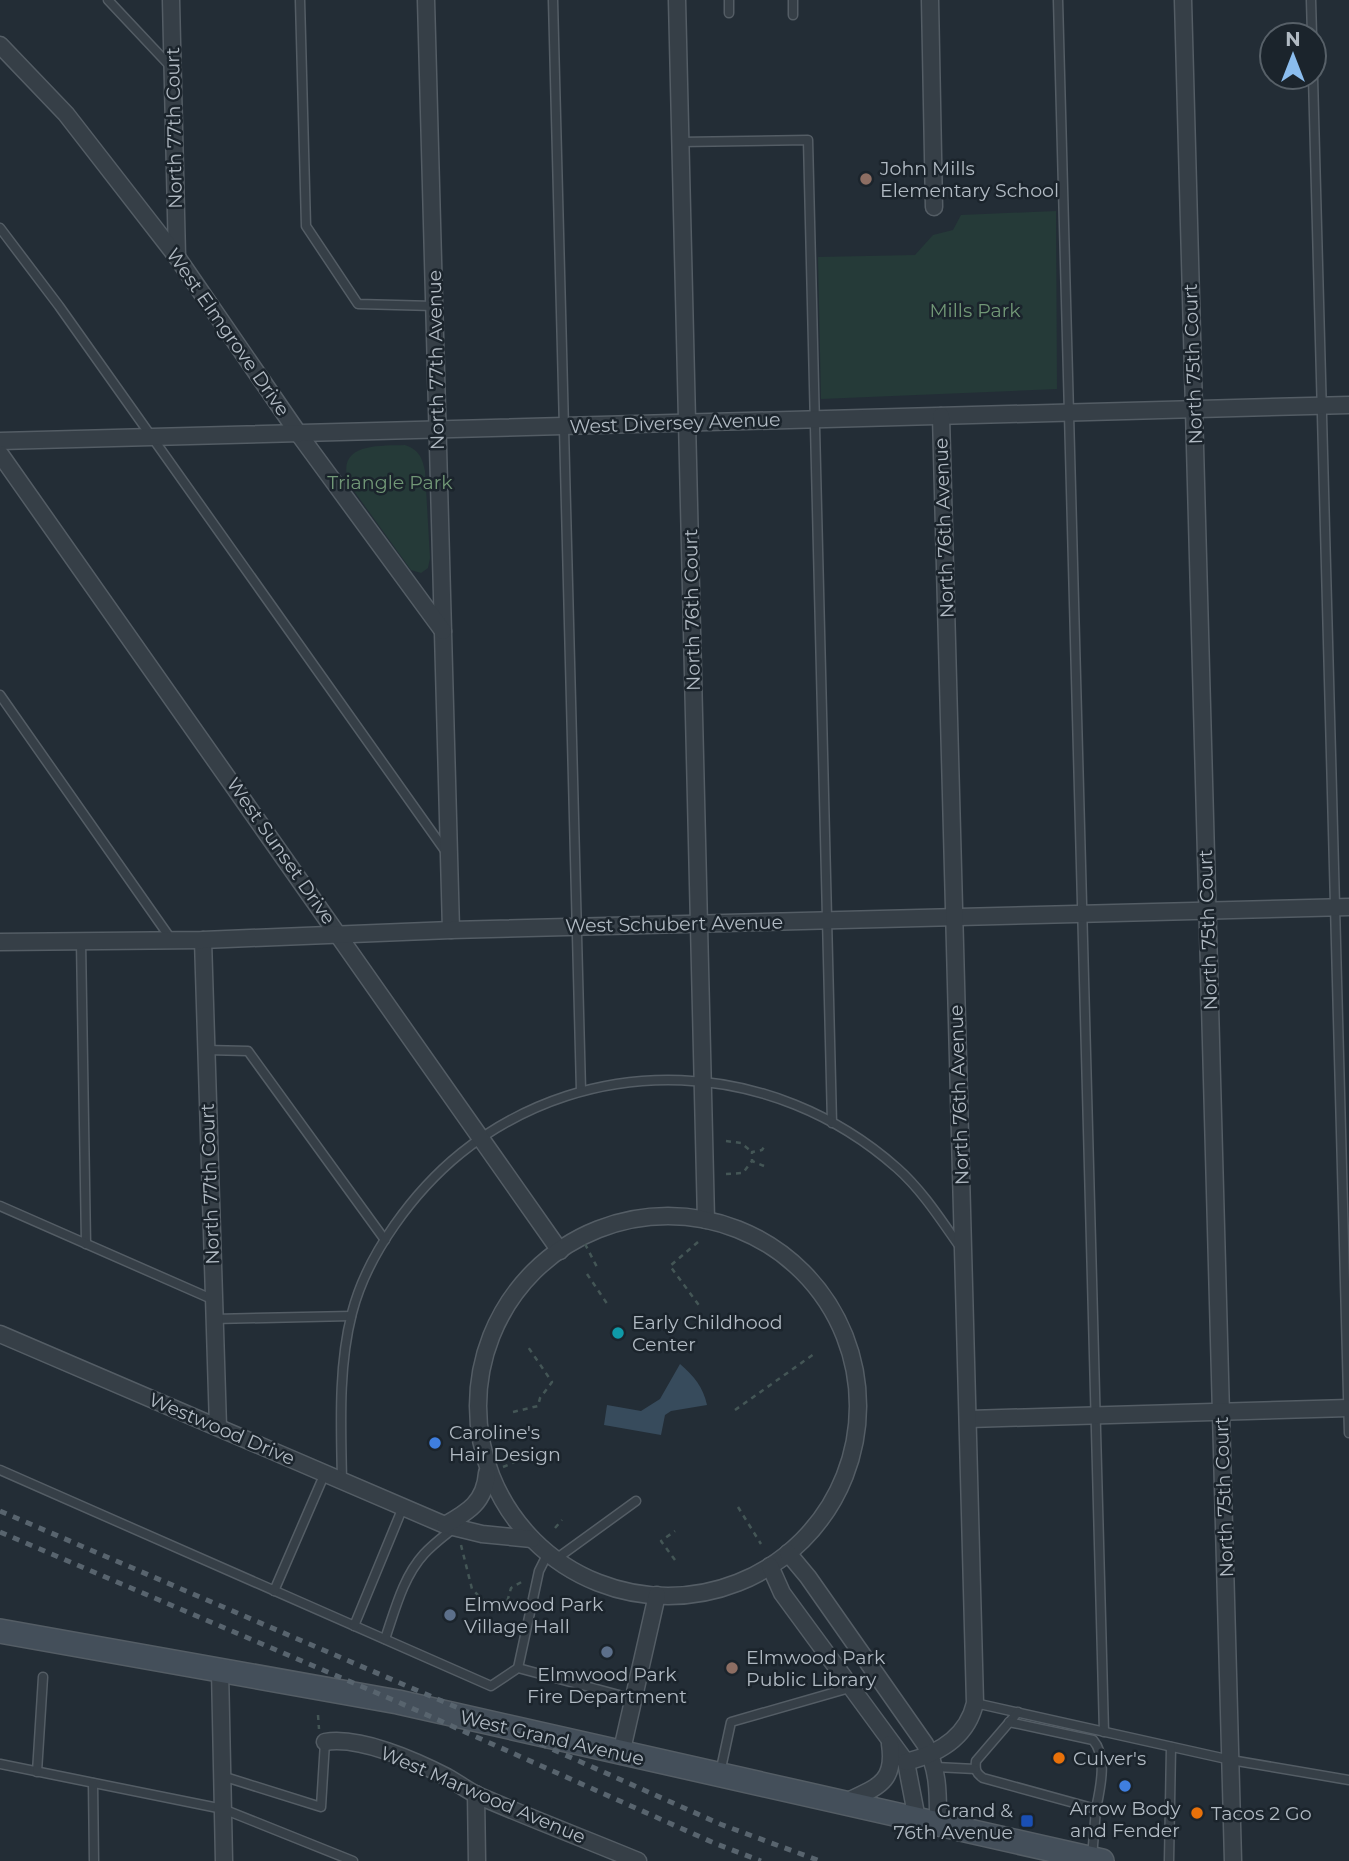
<svg xmlns="http://www.w3.org/2000/svg" width="1349" height="1861" font-family="Montserrat,sans-serif">
<style>
.green{fill:#253a38}
.water{fill:#374b5c}
.lines{fill:none;stroke-linecap:round;stroke-linejoin:round}
.service-casing{stroke:#545d65;stroke-width:11}
.minor-casing{stroke:#545d65;stroke-width:19}
.secondary-casing{stroke:#545d65;stroke-width:26}
.path{stroke:#445656;stroke-width:2.5;stroke-dasharray:5 5;stroke-linecap:butt}
.service{stroke:#363f47;stroke-width:8}
.minor{stroke:#363f47;stroke-width:16}
.secondary{stroke:#444f5a;stroke-width:23}
.rail{stroke:#58646e;stroke-width:5;stroke-dasharray:7 7;stroke-linecap:butt}
.education-dot{fill:#8d6e63;stroke:#1b242c;stroke-width:2.5}
.culture-dot{fill:#0f9aa8;stroke:#1b242c;stroke-width:2.5}
.shop-dot{fill:#3f7fe0;stroke:#1b242c;stroke-width:2.5}
.service-dot{fill:#5c6f8a;stroke:#1b242c;stroke-width:2.5}
.food-dot{fill:#e8710a;stroke:#1b242c;stroke-width:2.5}
.transit-dot{fill:#1a4fb4;stroke:#1b242c;stroke-width:2.5}
.labels{text-anchor:middle;dominant-baseline:central;stroke-width:5;stroke-linejoin:round;paint-order:stroke}
.street-label{font-size:19px;fill:#b1bac3;stroke:#1b242c}
.poi-label{font-size:19px;fill:#b1bac3;stroke:#1b242c;text-anchor:start}
.park-label{font-size:19px;fill:#719776;stroke:#1b242c}
</style>
<rect width="100%" height="100%" fill="#232d36"/>
<g class="green">
<path d="M1056,211l1,178 -236,10 -3,-142 97,-2 18,-20 20,-5 8,-15z"/>
<path d="M405,445c14,5 17,12 20,26l5,87 -2,10 -7,5 -10,-3 -62,-86c-14,-41 28,-38 56,-39z"/>
</g>
<path class="water" d="M680,1364c14,12 23,23 27,41l-36,6 -6,4 -4,20 -57,-10 3,-20 34,6 19,-12z"/>
<g class="lines">
<defs>
<g id="service">
<path d="M108,0l63,67"/>
<path d="M300,0l6,226 52,78 76,2"/>
<path d="M553,0l28,1091"/>
<path d="M729,0v13"/>
<path d="M793,0v15"/>
<path d="M1058,0l46,1732"/>
<path d="M1311,0l1,35"/>
<path d="M1313,77l36,1356"/>
<path d="M680,142l128,-2 24,983"/>
<path d="M0,228l59,78 387,546"/>
<path d="M0,695l171,244"/>
<path d="M81,941l5,303"/>
<path d="M206,1050l42,1 137,189"/>
<path d="M0,1206l214,94"/>
<path d="M214,1319l137,-3"/>
<path d="M0,1470l491,216 27,-18 116,31"/>
<path d="M342,1481c-1,-55 -4,-114 10,-168 15,-59 62,-122 109,-160 130,-104 312,-95 436,15 25,22 44,52 63,79"/>
<path d="M556,1559l80,-58"/>
<path d="M274,1591l51,-118"/>
<path d="M354,1626l49,-119"/>
<path d="M385,1639c10,-29 18,-62 39,-85 9,-10 20,-18 30,-26"/>
<path d="M518,1668l21,-97 9,-18"/>
<path d="M975,1703l256,57 118,20"/>
<path d="M1018,1712l-42,49c-1,9 0,12 7,17l113,31 -4,48"/>
<path d="M1009,1722l84,18c15,17 7,49 3,69"/>
<path d="M0,1764l223,45 130,52"/>
<path d="M936,1767l39,2"/>
<path d="M37,1772l6,-95"/>
<path d="M720,1773l11,-51 122,-35"/>
<path d="M222,1776l99,31 4,-65"/>
<path d="M93,1783l1,78"/>
<path d="M1169,1861l2,-114"/>
</g>
<g id="minor">
<path d="M171,0l6,257"/>
<path d="M426,0l25,930"/>
<path d="M677,0l29,1220"/>
<path d="M930,0l4,207"/>
<path d="M1183,0l50,1861"/>
<path d="M0,45l66,69 111,143 121,176 145,198"/>
<path d="M0,441l1349,-36"/>
<path d="M0,454l560,797"/>
<path d="M203,940l15,487"/>
<path d="M0,942l203,-2 248,-10 898,-23"/>
<circle cx="668" cy="1406" r="190"/>
<path d="M0,1334l445,191 37,9 50,5"/>
<path d="M969,1419l380,-11"/>
<path d="M445,1525c23,-13 40,-23 42,-52"/>
<path d="M788,1553l20,24 117,167c14,27 13,50 13,80"/>
<path d="M770,1566l12,27 124,169 11,57"/>
<path d="M220,1670l4,191"/>
<path d="M325,1742c35,-6 91,19 122,35 11,6 21,14 32,19 53,23 106,43 159,65"/>
<path d="M621,1754l36,-159"/>
<path d="M906,1762c32,-8 61,-24 69,-59l-34,-1287"/>
<path d="M476,1794l1,67"/>
<path d="M844,1803c32,-16 52,-19 46,-59"/>
</g>
<path id="secondary" d="M0,1631l398,71 704,159"/>
</defs>
<use href="#service" class="service-casing"/>
<use href="#minor" class="minor-casing"/>
<use href="#secondary" class="secondary-casing"/>
<g class="path">
<path d="M726,1141l15,2 11,9"/>
<path d="M764,1166l-12,-5v-9l10,-2 4,-6"/>
<path d="M726,1174l17,-1 9,-12"/>
<path d="M698,1242l-28,24 31,42"/>
<path d="M585,1244l13,25"/>
<path d="M587,1274l21,31"/>
<path d="M735,1410l79,-56"/>
<path d="M513,1412l25,-6 2,-8 12,-16 -26,-38"/>
<path d="M503,1467l19,-8"/>
<path d="M738,1507l23,37"/>
<path d="M555,1528l7,-8"/>
<path d="M461,1545l11,44 11,11 23,6 5,-18 14,-8"/>
<path d="M675,1560l-14,-19 14,-10"/>
<path d="M318,1715l1,14"/>
</g>
<use href="#service" class="service"/>
<use href="#minor" class="minor"/>
<use href="#secondary" class="secondary"/>
<g class="rail">
<path d="M0,1511l507,218 213,95 100,37"/>
<path d="M0,1532l398,170 316,141 47,18"/>
</g>
</g>
<g class="education-dot">
<circle cx="866" cy="179" r="7"/>
<circle cx="732" cy="1668" r="7"/>
</g>
<circle class="culture-dot" cx="618" cy="1333" r="7"/>
<g class="shop-dot">
<circle cx="435" cy="1443" r="7"/>
<circle cx="1125" cy="1786" r="7"/>
</g>
<g class="service-dot">
<circle cx="450" cy="1615" r="7"/>
<circle cx="607" cy="1652" r="7"/>
</g>
<g class="food-dot">
<circle cx="1059" cy="1758" r="7"/>
<circle cx="1197" cy="1813" r="7"/>
</g>
<rect class="transit-dot" x="1020" y="1814" width="14" height="14" rx="3.5"/>
<g class="labels">
<g class="street-label">
<text transform="translate(174 128) rotate(-91)">North 77th Court</text>
<text transform="translate(228 332) rotate(55)">West Elmgrove Drive</text>
<text transform="translate(436 360) rotate(-91)">North 77th Avenue</text>
<text transform="translate(1193 364) rotate(-92)">North 75th Court</text>
<text transform="translate(675 423) rotate(-2)">West Diversey Avenue</text>
<text transform="translate(944 528) rotate(-92)">North 76th Avenue</text>
<text transform="translate(692 610) rotate(-91)">North 76th Court</text>
<text transform="translate(281 851) rotate(55)">West Sunset Drive</text>
<text transform="translate(674 924) rotate(-1)">West Schubert Avenue</text>
<text transform="translate(1208 930) rotate(-92)">North 75th Court</text>
<text transform="translate(959 1095) rotate(-92)">North 76th Avenue</text>
<text transform="translate(210 1184) rotate(-92)">North 77th Court</text>
<text transform="translate(222 1429) rotate(23)">Westwood Drive</text>
<text transform="translate(1224 1497) rotate(-92)">North 75th Court</text>
<text transform="translate(552 1738) rotate(13)">West Grand Avenue</text>
<text transform="translate(483 1795) rotate(23)">West Marwood Avenue</text>
</g>
<g class="poi-label">
<text x="880" y="168">John Mills<tspan x="880" dy="22">Elementary School</tspan></text>
<text x="632" y="1322">Early Childhood<tspan x="632" dy="22">Center</tspan></text>
<text x="449" y="1432">Caroline's<tspan x="449" dy="22">Hair Design</tspan></text>
<text x="464" y="1604">Elmwood Park<tspan x="464" dy="22">Village Hall</tspan></text>
<text x="746" y="1657">Elmwood Park<tspan x="746" dy="22">Public Library</tspan></text>
<text x="607" y="1674" text-anchor="middle">Elmwood Park<tspan x="607" dy="22">Fire Department</tspan></text>
<text x="1073" y="1758">Culver's</text>
<text x="1125" y="1808" text-anchor="middle">Arrow Body<tspan x="1125" dy="22">and Fender</tspan></text>
<text x="1013" y="1810" text-anchor="end">Grand &amp;<tspan x="1013" dy="22">76th Avenue</tspan></text>
<text x="1211" y="1813">Tacos 2 Go</text>
</g>
<g class="park-label">
<text x="975" y="310">Mills Park</text>
<text x="390" y="482">Triangle Park</text>
</g>
</g>
<g transform="translate(1293 56)"><circle r="33" fill="#1b242c" stroke="#576068" stroke-width="2"/>
<path d="M0-5L12 26L0 18L-12 26Z" fill="#8bbdee"/>
<text y="-10" font-size="19" font-weight="bold" text-anchor="middle" fill="#b1bac3">N</text>
</g>
</svg>
